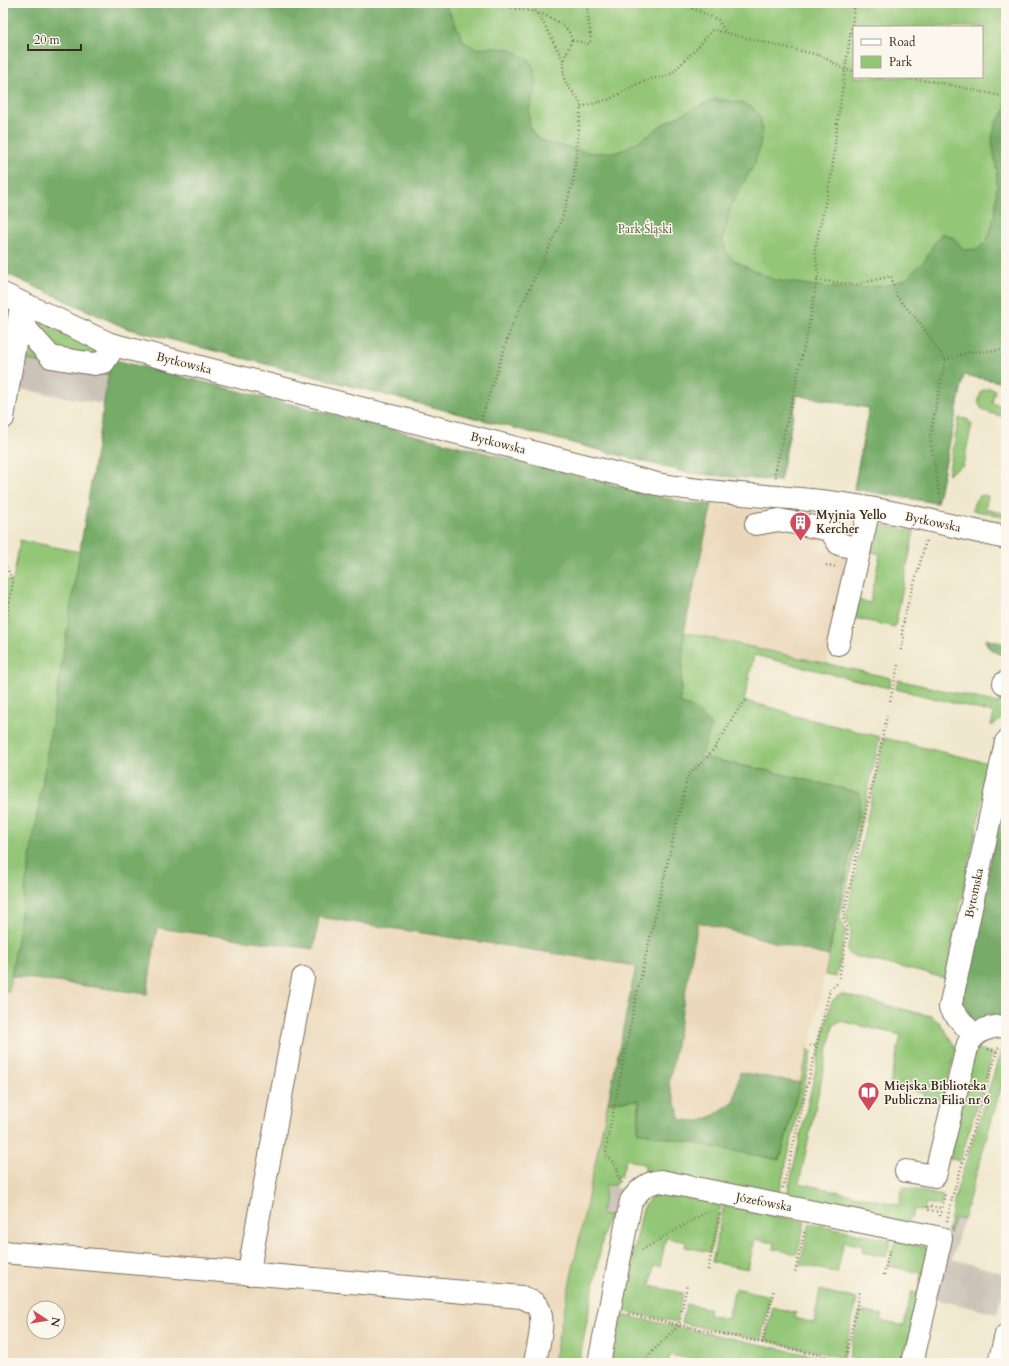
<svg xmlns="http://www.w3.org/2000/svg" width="1009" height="1366" font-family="Cardo,serif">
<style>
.built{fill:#ebd8ba;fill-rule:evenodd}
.industrial{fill:#cbc3b8}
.green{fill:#93c676;stroke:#67784a;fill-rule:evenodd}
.forest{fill:#76ab67;stroke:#586a42}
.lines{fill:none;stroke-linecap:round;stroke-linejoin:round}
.minor-casing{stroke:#7a6c5c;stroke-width:24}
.path{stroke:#7a6c5c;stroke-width:2.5;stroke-dasharray:1 3;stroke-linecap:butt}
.minor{stroke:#fff;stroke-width:22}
.labels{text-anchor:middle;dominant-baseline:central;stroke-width:3;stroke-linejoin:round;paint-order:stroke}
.park-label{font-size:12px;fill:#555938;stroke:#fbf7ec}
.street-label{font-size:12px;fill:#3b2a1e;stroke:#fbf7ec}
.poi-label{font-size:12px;font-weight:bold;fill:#3b2a1e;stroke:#fbf7ec;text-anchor:start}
</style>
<rect width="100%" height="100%" fill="#fbf7ec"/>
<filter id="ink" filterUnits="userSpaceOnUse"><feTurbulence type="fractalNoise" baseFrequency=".025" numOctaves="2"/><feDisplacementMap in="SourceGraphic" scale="8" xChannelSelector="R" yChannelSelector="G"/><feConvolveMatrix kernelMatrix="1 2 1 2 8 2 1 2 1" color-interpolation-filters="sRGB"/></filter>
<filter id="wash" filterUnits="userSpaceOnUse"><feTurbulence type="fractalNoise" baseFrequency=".012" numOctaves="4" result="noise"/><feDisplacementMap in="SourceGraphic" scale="16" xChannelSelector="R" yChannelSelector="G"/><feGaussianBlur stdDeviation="0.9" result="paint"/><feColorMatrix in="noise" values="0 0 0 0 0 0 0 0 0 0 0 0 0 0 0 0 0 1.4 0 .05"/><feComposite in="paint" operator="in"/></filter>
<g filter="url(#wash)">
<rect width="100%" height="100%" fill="#f0e8ce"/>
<g class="built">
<path d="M712,504l145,20 -30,139 -143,-31z"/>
<path d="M708,778l151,33 -49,234 -30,115 -142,-28z"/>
<path d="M319,917l317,49 -83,397h-550v-373l6,1 2,-15 135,18 11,-66 157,21zM34,1308h24v24h-24z"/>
</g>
<g class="industrial">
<path d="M3,323l9,1 -5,33 102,18 -5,29 -101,-18z"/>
<path d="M607,1186l15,3 -5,29 -16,-3z"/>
<path d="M954,1217l9,3 -11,39 54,15 -9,40 -65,-16 16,-67z"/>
</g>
<g class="green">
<path d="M3,3h1003v380l-42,-8 -27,128 -83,-14 15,-81 -72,-13 -17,86 -91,-8 -563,-145 -123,-56zM854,27h128v50h-128z"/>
<path d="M3,303l12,5 -3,16 -9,-1z"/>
<path d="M26,313l77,40 -2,5 -47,-5z"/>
<path d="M21,331l27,29 63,-1 -2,16 -93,-17z"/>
<path d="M989,388l6,2 -3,13 14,4v10c-14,-3 -36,-6 -24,-26z"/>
<path d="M959,418l8,1 5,5 -9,41 -15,9z"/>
<path d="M983,495l5,1 -3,13 21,5v3l-34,-7c2,-7 4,-14 11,-15z"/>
<path d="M971,515l35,8v5l-33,-8z"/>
<path d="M879,525l35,6 -19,96 -41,-9 3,-18 13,3 10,-49 -13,-3 7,-22z"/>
<path d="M20,540l60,12 -71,439 -6,-1v-410l10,1z"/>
<path d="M684,632l207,46 -2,10 -135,-33 -10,46 37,9 11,5 88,22 -40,181 6,13 -10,46 -11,-2 34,-164 1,-18 -91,-22 -69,-14 -20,-53z"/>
<path d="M898,680l101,23 2,-11c8,15 6,27 -10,34l3,-13 -98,-24z"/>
<path d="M884,738l100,24 4,2 1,4 -44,210 -91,-22 -4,-1 -3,-4 4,-19 -5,-14z"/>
<path d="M841,994l90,22 9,7 16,25 -13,52 -20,-4 1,-3 -34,-8 11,-50 -61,-14 -7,5 -34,157 100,22 4,-18 40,9 -2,10 -15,-3 -2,8 -10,-2 -2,9h-3l-2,8 -121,-26 45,-197 3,-4z"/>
<path d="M1006,1035v35l-40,140 -3,10 -9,-2 -5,16 -1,-3 8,-38z"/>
<path d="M975,1048l18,5 -33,108 -12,-3z"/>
<path d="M809,1049l3,3 -34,146 -133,-26v-7l-19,-6 -5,18 -3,-1 -3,10 -9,-1 -5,30 20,3 -4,4 -11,-1 -27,142h-26l55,-261 31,-2 -1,32 142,28z"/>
<path d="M665,1192l54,11 2,2 -11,47 -25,-5 1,-5 -20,-4 -6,29 -6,-1 -4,20 33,7 -6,29 -55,-11 20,-99c4,-11 12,-19 23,-20z"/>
<path d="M724,1205l81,17 -8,32 -24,-5 1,-6 -19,-4 -7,30 -36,-7z"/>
<path d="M810,1223l81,17 -5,17 -24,-5 1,-6 -19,-4 -7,31 -37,-9z"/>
<path d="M895,1240l28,6 5,4 -23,113h-33l-23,-5 10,-47 23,4 -1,6 23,5 7,-34 7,1 3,-20 -32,-7z"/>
<path d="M735,1288l35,8 -9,44 -79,-17 4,-19 24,5 -1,6 19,4z"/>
<path d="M820,1290l37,9 -13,59 -79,-18 8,-33 23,6 -1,5 19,5z"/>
<path d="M622,1315l225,48h-137l-40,-8 -2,8h-57z"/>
</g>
<g class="forest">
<path d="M3,3h442l19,39 14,7 12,-2 20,2 19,11 6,11 2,10 -8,31 1,15 6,10 10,5 45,11 27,-1 30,-16 13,-11 34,-17 21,-9 26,4 11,5 7,9 2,17 -3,16 -5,15 -23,40 -8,34 4,15 9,7 12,7 27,12 48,7 34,2 29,-4 20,-6 20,-20 7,-14 9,-12 12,5 10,12 14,-1 9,-9 5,-14 4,-21 1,-32 -5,-32 3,-17 11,-15v274l-42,-8 -27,128 -83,-14 15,-81 -72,-13 -17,86 -91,-8 -563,-145 -123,-56z"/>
<path d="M111,359l575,144 26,1 -28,128 -4,71 15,6 17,17 -12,31 69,14 91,22 -1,18 -31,145 -130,-34 -29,162 12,36 19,1 13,-5 21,-15 6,-29 60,11 -20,77 -142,-28 1,-32 -31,2 28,-136 -317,-49 -5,32 -157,-21 -10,66 -136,-18z"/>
<path d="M985,639l21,5v14c-9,-7 -18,-5 -21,-19z"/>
<path d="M1006,786v233l-30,4 -12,-8 -3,-14z"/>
</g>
</g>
<g filter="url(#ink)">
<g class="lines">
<defs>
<g id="minor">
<path d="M3,294l107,50 547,140c56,10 114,11 171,18 60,7 119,23 178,36"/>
<path d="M19,321l32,36 43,7 10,-2 11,-17"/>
<path d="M3,418l17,-106"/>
<path d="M756,524l23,-4 51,10 9,14 21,5"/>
<path d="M838,644l31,-135"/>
<path d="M1004,683l2,1"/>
<path d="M974,1036l-24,-28 56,-266"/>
<path d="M906,1171l29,5 33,-132c8,-14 23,-18 38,-18"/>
<path d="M3,1252l519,45c4,2 9,4 12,6 15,11 3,44 1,60"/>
<path d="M249,1274l3,-21 51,-275"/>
<path d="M599,1363l32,-162c8,-11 16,-19 30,-20l280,57 -29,125"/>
<path d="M999,1363l7,-28"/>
</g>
</defs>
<use href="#minor" class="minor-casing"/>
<g class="path">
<path d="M532,3l4,9 8,12 19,36"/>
<path d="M677,3l13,4 28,13 8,13 96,23 23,14 9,1"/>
<path d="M572,40l17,4 2,-4 -4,-32 1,-5"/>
<path d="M896,77l46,6 64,14"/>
<path d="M581,107l29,-8 25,-14 18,-7h9l10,-5 27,-27 13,-16 14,3"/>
<path d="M817,280l38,5 36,-9 6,21 24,27 24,36 -15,77 11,67"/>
<path d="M945,360l24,-8 37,-2"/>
<path d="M481,420l31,-95 48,-100 13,-43 8,-75c-1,-12 -15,-18 -17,-29 0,-6 -2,-13 0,-18 1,-7 7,-14 7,-20 1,-14 -26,-26 -37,-28 -14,-4 -28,-4 -42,-9"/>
<path d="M776,477l-1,-4 33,-143 9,-50 1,-5 -3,-26 17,-77 5,-47 18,-122"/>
<path d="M3,565l4,3 6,14 -10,56"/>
<path d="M826,565l11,2"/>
<path d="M901,650l3,-13 -2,-3c2,-22 8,-36 14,-57 4,-13 7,-25 10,-37"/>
<path d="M890,701l8,-36"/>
<path d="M839,978l9,-46 -5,-14 44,-202"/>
<path d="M810,1045l7,1"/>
<path d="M988,1049l9,3"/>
<path d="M622,1183l-4,-7 -1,-9 -11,-12 1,-13 29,-144 52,-223c12,-10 22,-20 30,-32 10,-15 16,-32 30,-44"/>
<path d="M783,1188l47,-199 8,-6"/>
<path d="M940,1216l1,-4 -13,-2v-4l14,2 3,-15"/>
<path d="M947,1221l6,-27 46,-148"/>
<path d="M642,1250l66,-39"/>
<path d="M708,1270l12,-58"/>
<path d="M795,1272l10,-42"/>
<path d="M884,1275l6,-27"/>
<path d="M629,1314l228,49"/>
<path d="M762,1343l12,-54"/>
<path d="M845,1360l15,-68"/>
<path d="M641,1363l38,-38 8,-40"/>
</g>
<use href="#minor" class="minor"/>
</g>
</g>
<defs>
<symbol id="building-pin" viewBox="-11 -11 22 30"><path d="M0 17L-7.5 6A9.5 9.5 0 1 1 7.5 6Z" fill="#d1495b" stroke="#fbf7ec"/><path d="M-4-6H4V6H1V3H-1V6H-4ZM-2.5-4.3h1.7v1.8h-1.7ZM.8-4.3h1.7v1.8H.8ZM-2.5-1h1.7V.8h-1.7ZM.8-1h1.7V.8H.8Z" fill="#fff"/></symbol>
<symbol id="library-pin" viewBox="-11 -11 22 30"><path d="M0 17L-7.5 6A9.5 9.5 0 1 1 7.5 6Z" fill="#d1495b" stroke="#fbf7ec"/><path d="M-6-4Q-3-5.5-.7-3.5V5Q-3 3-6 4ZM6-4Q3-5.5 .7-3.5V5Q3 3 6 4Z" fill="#fff"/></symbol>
</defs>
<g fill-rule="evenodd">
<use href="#building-pin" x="788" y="510" width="25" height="34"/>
<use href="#library-pin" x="856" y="1080" width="25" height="34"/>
</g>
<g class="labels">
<g class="park-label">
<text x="645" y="229">Park Śląski</text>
</g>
<g class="street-label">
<text transform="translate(184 363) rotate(14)">Bytkowska</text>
<text transform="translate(498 443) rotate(14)">Bytkowska</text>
<text transform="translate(933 522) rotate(12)">Bytkowska</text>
<text transform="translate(974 893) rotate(-78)">Bytomska</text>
<text transform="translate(764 1202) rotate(11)">Józefowska</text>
</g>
<g class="poi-label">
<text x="816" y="515">Myjnia Yello<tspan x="816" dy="14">Kercher</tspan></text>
<text x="884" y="1086">Miejska Biblioteka<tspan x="884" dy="14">Publiczna Filia nr 6</tspan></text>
</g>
</g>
<rect width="1009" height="1366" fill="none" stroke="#fbf7ec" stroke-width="16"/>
<rect x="853" y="26" width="130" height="52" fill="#fbf7ec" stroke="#aea59a"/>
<rect x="861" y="39" width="20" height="6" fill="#ffffff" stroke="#aea59a"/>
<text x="889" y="46" font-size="12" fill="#3b2a1e">Road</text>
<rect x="861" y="56" width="20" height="12" fill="#93c676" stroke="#aea59a"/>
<text x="889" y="66" font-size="12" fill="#3b2a1e">Park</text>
<g transform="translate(46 1320) rotate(102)"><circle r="19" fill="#fbf7ec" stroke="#aea59a"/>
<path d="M0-3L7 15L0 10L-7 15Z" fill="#d1495b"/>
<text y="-6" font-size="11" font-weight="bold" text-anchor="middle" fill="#3b2a1e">N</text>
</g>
<path d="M28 44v6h53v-6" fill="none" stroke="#3b2a1e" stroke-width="2"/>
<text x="34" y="44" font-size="12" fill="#3b2a1e" stroke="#fbf7ec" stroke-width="3" paint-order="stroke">20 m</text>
</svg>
